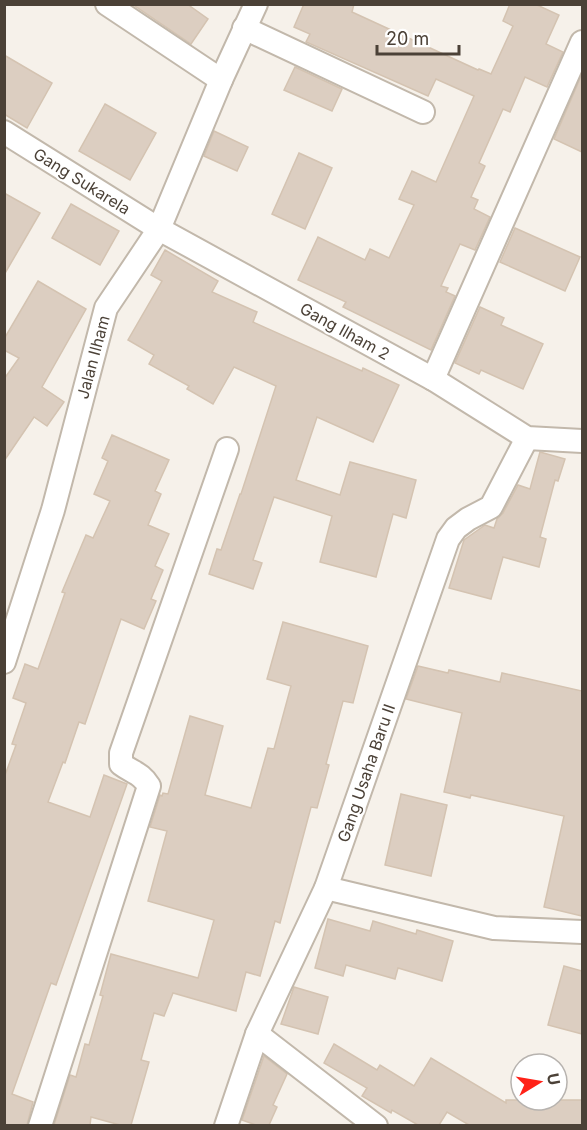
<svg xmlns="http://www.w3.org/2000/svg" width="587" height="1130" font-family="Inter,sans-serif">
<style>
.building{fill:#dccec1;stroke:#d4c3b1;stroke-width:1.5}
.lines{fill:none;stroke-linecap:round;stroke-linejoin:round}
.minor-casing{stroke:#c2b8ab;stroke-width:26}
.minor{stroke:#fff;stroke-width:22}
.labels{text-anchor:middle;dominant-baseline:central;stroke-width:4.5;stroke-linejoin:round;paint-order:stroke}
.street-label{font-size:16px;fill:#4b4137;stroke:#fff}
</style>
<rect width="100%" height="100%" fill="#f6f1ea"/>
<g class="building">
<path d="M132,4h55l21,15 -17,25z"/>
<path d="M304,4h50l-2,8 126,58 1,-1 12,5 22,-48 -10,-5 7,-17h25l24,11 -13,29 17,8 -16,35 -22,-10 -15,35 -7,-3 -24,54 6,3 -14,31 7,3 -4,9 16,8 -15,33 -15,-6 -19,42 7,2 -2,4 9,4 -24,54 -88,-43 3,-5 -48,-22 20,-43 47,23 5,-11 19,9 25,-53 -15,-6 13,-28 24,11 38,-86 -38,-17 -8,17 -122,-54 4,-8 -16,-7z"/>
<path d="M4,55l48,28 -25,45 -23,-14z"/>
<path d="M295,67l47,22 -10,22 -48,-21z"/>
<path d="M582,74v78l-28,-13z"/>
<path d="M105,104l51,29 -26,47 -51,-29z"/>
<path d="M214,131l34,16 -11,24 -33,-15z"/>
<path d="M299,153l33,15 -27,61 -33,-15z"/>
<path d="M4,193l36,20 -36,62z"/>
<path d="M71,204l48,27 -19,34 -48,-27z"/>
<path d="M515,228l65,29 -15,34 -65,-29z"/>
<path d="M165,250l53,31 -6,11 45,20 -4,10 109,49 1,-3 36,17 -26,57 -56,-25 -21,63 44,15 10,-33 66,18 -10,38 -13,-4 -17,63 -56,-15 12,-46 -58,-19 -21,63 9,3 -9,26 -44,-15 8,-25 4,1 19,-56h1l35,-108 -42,-19 -21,37 -26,-15 2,-3 -40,-22 5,-9 -26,-15 34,-59 -11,-6z"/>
<path d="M38,281l48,28 -44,78 22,15 -17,24 -13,-9 -30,44v-82l15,-21 -15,-8v-11z"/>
<path d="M480,307l24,11 -3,7 42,19 -20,45 -42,-19 -2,4 -24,-11z"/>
<path d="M112,435l57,25 -14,31 6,3 -13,31 21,9 -14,32 8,4 -12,29 5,2 -12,28 -23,-10 -36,105 -6,-2 -14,41 -2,-1 -15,40 42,15 14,-42 23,9 -71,201 -5,-2 -39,111 21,8 -6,23h-23v-347l12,-33 -4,-1 14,-41 -13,-5 12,-34 13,5 27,-76 -3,-1 24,-57 7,3 17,-37 -16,-7 14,-33 -6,-3z"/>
<path d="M540,452l25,7 -7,22 -3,-1 -15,57 6,2 -7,28 -36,-10 -12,42 -42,-11 15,-48 21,-15 9,3 3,-9 6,-6 15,-28 12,4z"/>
<path d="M283,622l85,24 -15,57 -10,-2 -17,63 3,1 -12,43 -6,-1 -31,116 -5,-2 -15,55 -14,-4 -10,39 -63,-18 -9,23 -10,-3 -13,47 8,2 -18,63h-11l-29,-8 -1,8h-36l16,-50 6,2 9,-33 4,1 14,-49 -3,-1 11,-41 87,24 16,-58 -66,-19 19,-70 -17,-4 10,-32 2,1 1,-3 5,1 22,-78 33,10 -18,69 46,13 17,-60 6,1 17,-63 -24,-7z"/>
<path d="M418,666l30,7 1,-3 51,12 2,-9 80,18v225l-38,-9 20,-91 -93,-21 -1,3 -26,-6 18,-79 -56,-14z"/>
<path d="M401,794l46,11 -16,71 -46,-11z"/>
<path d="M328,919l42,12 3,-10 43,13 1,-4 36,11 -11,40 -44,-13 -3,11 -49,-14 -3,11 -28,-8z"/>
<path d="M564,966l18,5v63l-34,-9z"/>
<path d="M294,987l34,10 -10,37 -37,-10z"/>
<path d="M334,1044l43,26 3,-5 34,21 17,-28 75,45v-3h76v25h-113l-22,-13 -8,13h-21l-26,-15 -1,3 -29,-17 5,-8 -43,-25z"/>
<path d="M264,1056l23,18 -14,31 4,2 -8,18h-13l-14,-5z"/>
</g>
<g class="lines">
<defs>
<g id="minor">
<path d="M107,4l114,76"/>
<path d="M244,28l179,84"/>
<path d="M4,132l155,97 274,150 94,59 55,3"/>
<path d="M433,379l149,-337"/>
<path d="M4,662l49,-152 53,-202 53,-79 62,-149 35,-76"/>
<path d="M326,888l168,40 88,4"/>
<path d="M257,1034l119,92"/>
<path d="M40,1126l109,-340c-8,-13 -16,-13 -28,-22v-11l106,-304"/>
<path d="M226,1126l31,-92 69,-146 122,-349 8,-11 12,-9 23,-12 36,-69"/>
</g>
</defs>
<use href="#minor" class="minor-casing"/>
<use href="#minor" class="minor"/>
</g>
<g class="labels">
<g class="street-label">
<text transform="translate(82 181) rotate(32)">Gang Sukarela</text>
<text transform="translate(345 331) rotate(29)">Gang Ilham 2</text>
<text transform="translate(93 357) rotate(-75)">Jalan Ilham</text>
<text transform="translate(366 773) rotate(-71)">Gang Usaha Baru II</text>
</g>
</g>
<rect width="587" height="1130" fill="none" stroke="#4b4137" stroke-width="12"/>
<g transform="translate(539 1082) rotate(79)"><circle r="28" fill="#ffffff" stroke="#b7b3af" stroke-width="1.5"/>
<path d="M0-4.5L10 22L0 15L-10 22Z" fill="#ff2218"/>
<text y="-9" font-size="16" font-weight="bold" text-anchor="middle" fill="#4b4137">U</text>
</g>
<path d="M377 45v9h82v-9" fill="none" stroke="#4b4137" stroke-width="3"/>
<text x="386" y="45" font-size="18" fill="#4b4137" stroke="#ffffff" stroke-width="4.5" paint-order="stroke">20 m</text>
</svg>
